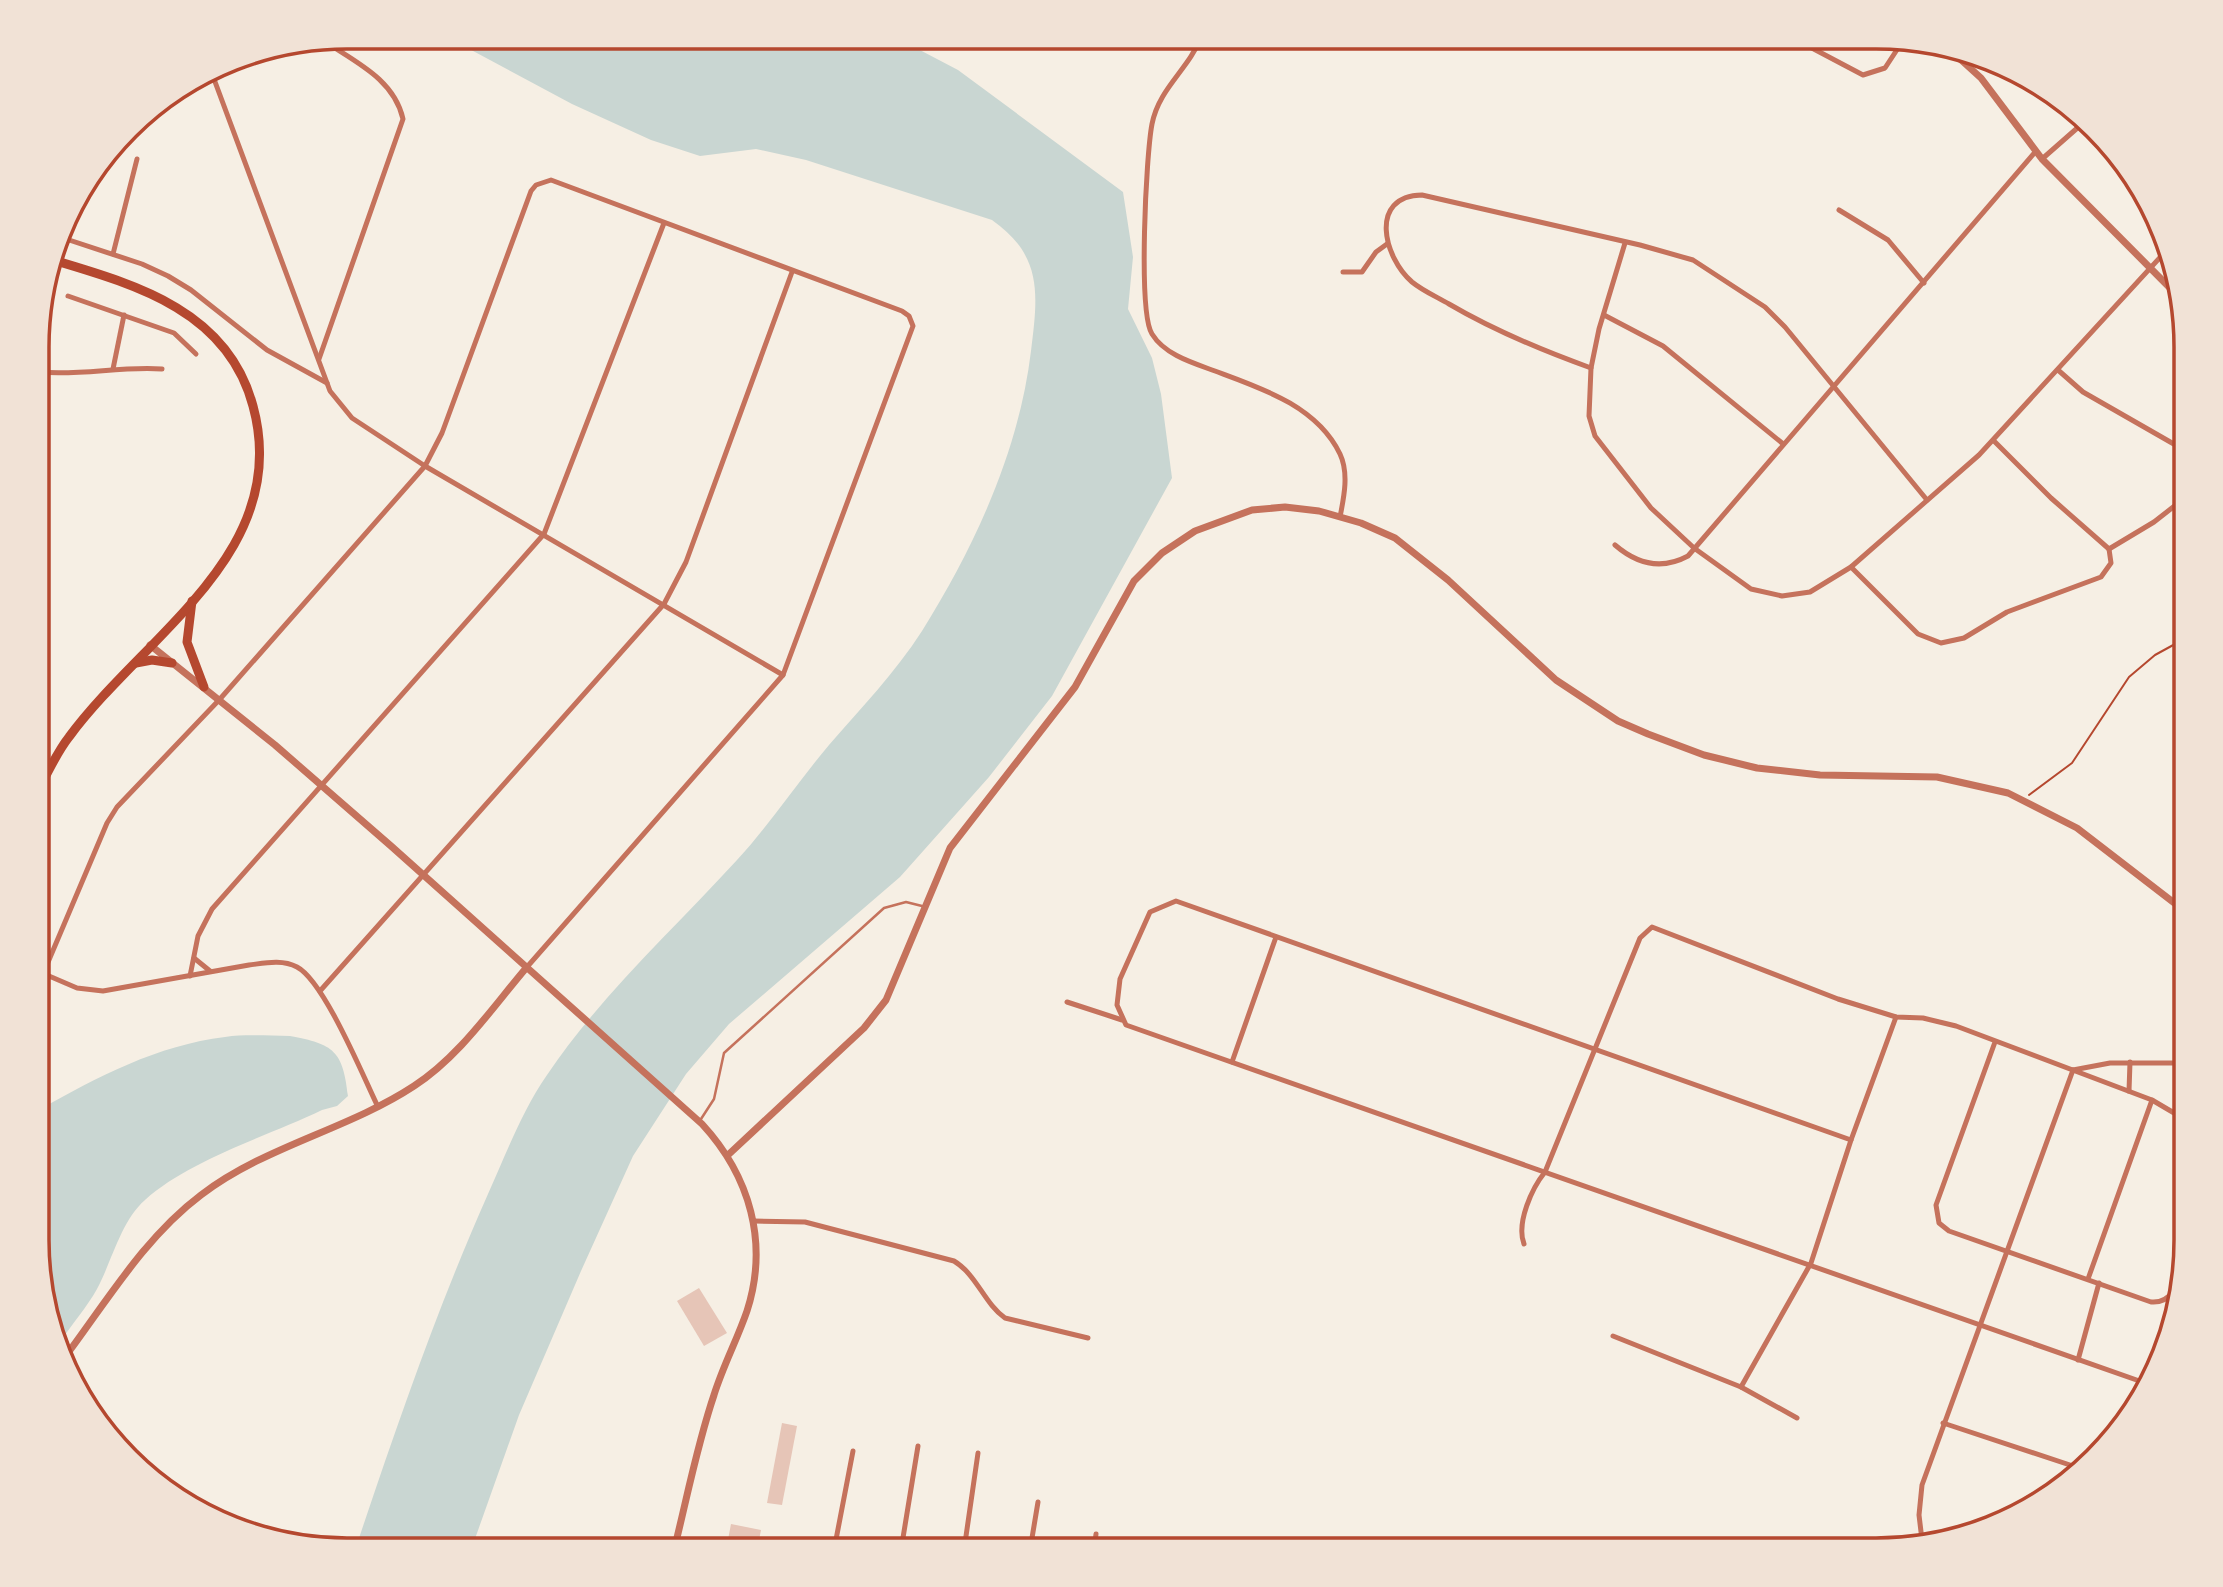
<svg xmlns="http://www.w3.org/2000/svg" width="2223" height="1587" font-family="'Fira Sans Condensed',sans-serif">
<style>
.water{fill:#c9d6d2}
.building{fill:#e6c5b7}
.lines{fill:none;stroke-linecap:round;stroke-linejoin:round}
.path{stroke:#b5482f;stroke-width:2}
.service{stroke:#c5725c;stroke-width:2.5}
.minor{stroke:#c5725c;stroke-width:5}
.tertiary{stroke:#c5725c;stroke-width:7}
.primary{stroke:#b5482f;stroke-width:9}
.rim{fill:none;stroke:#b5482f;stroke-width:3.5}
</style>
<rect width="100%" height="100%" fill="#f6efe4"/>
<g class="water">
<path d="M447,37h448l63,33 165,122 10,65 -5,52 24,49 9,36 11,84 -120,218 -63,81 -89,100 -171,147 -43,50 -53,82 -52,115 -62,144 -48,135h-116c41,-122 81,-239 133,-356 18,-40 34,-83 59,-119 54,-80 125,-144 190,-215 33,-36 60,-77 92,-115 32,-37 66,-72 93,-114 53,-85 97,-180 109,-280 7,-57 12,-95 -39,-131l-186,-60 -50,-11 -56,7 -49,-16 -79,-36z"/>
<path d="M290,1036c44,8 53,15 58,60l-11,10 -15,4c-54,26 -133,50 -177,90 -24,21 -33,61 -48,89 -10,18 -25,35 -37,53l-21,-62v-170c58,-33 119,-65 186,-73 21,-3 44,-1 65,-1z"/>
</g>
<g class="building">
<path d="M699,1288l28,45 -23,13 -27,-45z"/>
<path d="M782,1423l15,3 -15,79 -15,-2z"/>
<path d="M731,1524l30,6 -3,15 -18,-4 -2,9h-12z"/>
</g>
<g class="lines">
<path class="path" d="M2029,795l43,-32 57,-86 26,-22 31,-17"/>
<path class="service" d="M701,1119l13,-20 10,-46 160,-145 22,-6 16,4"/>
<g class="minor">
<path d="M1201,37c-12,32 -42,51 -49,87 -6,31 -14,188 0,210 13,21 41,29 63,37 46,17 102,35 125,83 9,19 4,43 0,63"/>
<path d="M1791,37l72,38 22,-7 19,-29"/>
<path d="M211,71l119,320 22,27 73,48 358,209"/>
<path d="M2042,159l41,-36"/>
<path d="M1839,210l49,30 36,43"/>
<path d="M60,237l82,27 26,12 23,14 76,60 60,33"/>
<path d="M1625,243l-26,86 -8,39 -2,48 6,20 56,72 43,40 57,41 31,7 28,-4 41,-25 128,-112 186,-203"/>
<path d="M113,254l24,-95"/>
<path d="M1343,272h19l14,-20 11,-8"/>
<path d="M68,296l106,37 22,21"/>
<path d="M1604,315l59,31 119,97"/>
<path d="M319,359l84,-240c-9,-40 -48,-57 -79,-78"/>
<path d="M1591,368c-50,-18 -96,-37 -142,-64 -12,-7 -26,-13 -37,-22 -28,-24 -44,-86 10,-87l218,50 53,15 72,47 20,20 142,173"/>
<path d="M113,369l11,-54"/>
<path d="M2058,370l25,22 103,59"/>
<path d="M39,372c42,4 81,-6 123,-3"/>
<path d="M1994,441l57,57 58,51"/>
<path d="M1615,545c22,19 47,25 73,11l348,-405"/>
<path d="M2109,549l45,-27 32,-25"/>
<path d="M1851,567l67,67 23,9 23,-5 43,-26 94,-35 10,-14 -2,-14"/>
<path d="M194,958l16,13"/>
<path d="M42,973l35,15 26,3 146,-26c16,-2 33,-6 48,2 27,14 66,109 81,140"/>
<path d="M43,974l64,-151 10,-16 103,-108 205,-233 17,-33 89,-242 5,-6 15,-5 351,131 7,5 4,10 -130,349 -256,292"/>
<path d="M190,976l8,-40 14,-27 332,-375 120,-311"/>
<path d="M320,991l344,-387 22,-42 106,-290"/>
<path d="M1067,1002l55,18"/>
<path d="M1995,1042l-59,163 3,18 10,8 202,71c23,2 28,-22 34,-40"/>
<path d="M1232,1062l44,-125"/>
<path d="M2073,1070l37,-7h76"/>
<path d="M2129,1091l1,-29"/>
<path d="M1851,1140l-675,-239 -26,11 -30,67 -3,26 9,20 1022,359"/>
<path d="M754,1221l51,1 149,39c23,14 30,42 51,57l83,20"/>
<path d="M1524,1244c-8,-21 8,-56 21,-72l95,-234 12,-11 186,72 58,18 27,1 33,8 196,74 34,20"/>
<path d="M2088,1279l64,-179"/>
<path d="M1613,1336l128,51 56,31"/>
<path d="M2078,1360l21,-77"/>
<path d="M1741,1387l70,-124 40,-123 45,-123"/>
<path d="M1943,1423l133,44"/>
<path d="M1922,1540l-3,-25 3,-30 151,-415"/>
<path d="M834,1550l19,-99"/>
<path d="M901,1550l17,-104"/>
<path d="M964,1550l14,-97"/>
<path d="M1030,1550l8,-48"/>
<path d="M1094,1550l2,-16"/>
<path d="M1157,1550l1,-6"/>
<path d="M1352,1550l1,-3"/>
</g>
<g class="tertiary">
<path d="M1948,48l33,30 61,81 135,136"/>
<path d="M150,645l125,100 116,101 311,278c48,52 67,119 45,187 -10,29 -24,55 -33,84 -17,50 -27,103 -40,155"/>
<path d="M728,1155l136,-127 22,-28 64,-152 125,-161 59,-106 28,-28 33,-22 57,-21 33,-3 34,4 42,12 34,15 53,42 108,100 62,41 30,13 56,21 53,13 63,7 117,2 71,16 69,35 109,84"/>
<path d="M65,1357c42,-56 80,-120 136,-162 64,-49 146,-65 213,-109 45,-29 78,-78 113,-119"/>
</g>
<g class="primary">
<path d="M192,601l-5,41 17,45"/>
<path d="M136,663l16,-3 20,3"/>
<path d="M39,788c10,-17 18,-36 30,-51 75,-102 224,-185 184,-331 -25,-95 -116,-121 -200,-146"/>
</g>
</g>
<path d="M0 0H2223V1587H0ZM347 49H1876A298 298 0 0 1 2174 347V1240A298 298 0 0 1 1876 1538H347A298 298 0 0 1 49 1240V347A298 298 0 0 1 347 49Z" fill="#f1e2d6" fill-rule="evenodd"/>
<path class="rim" d="M347 49H1876A298 298 0 0 1 2174 347V1240A298 298 0 0 1 1876 1538H347A298 298 0 0 1 49 1240V347A298 298 0 0 1 347 49Z"/>
</svg>
